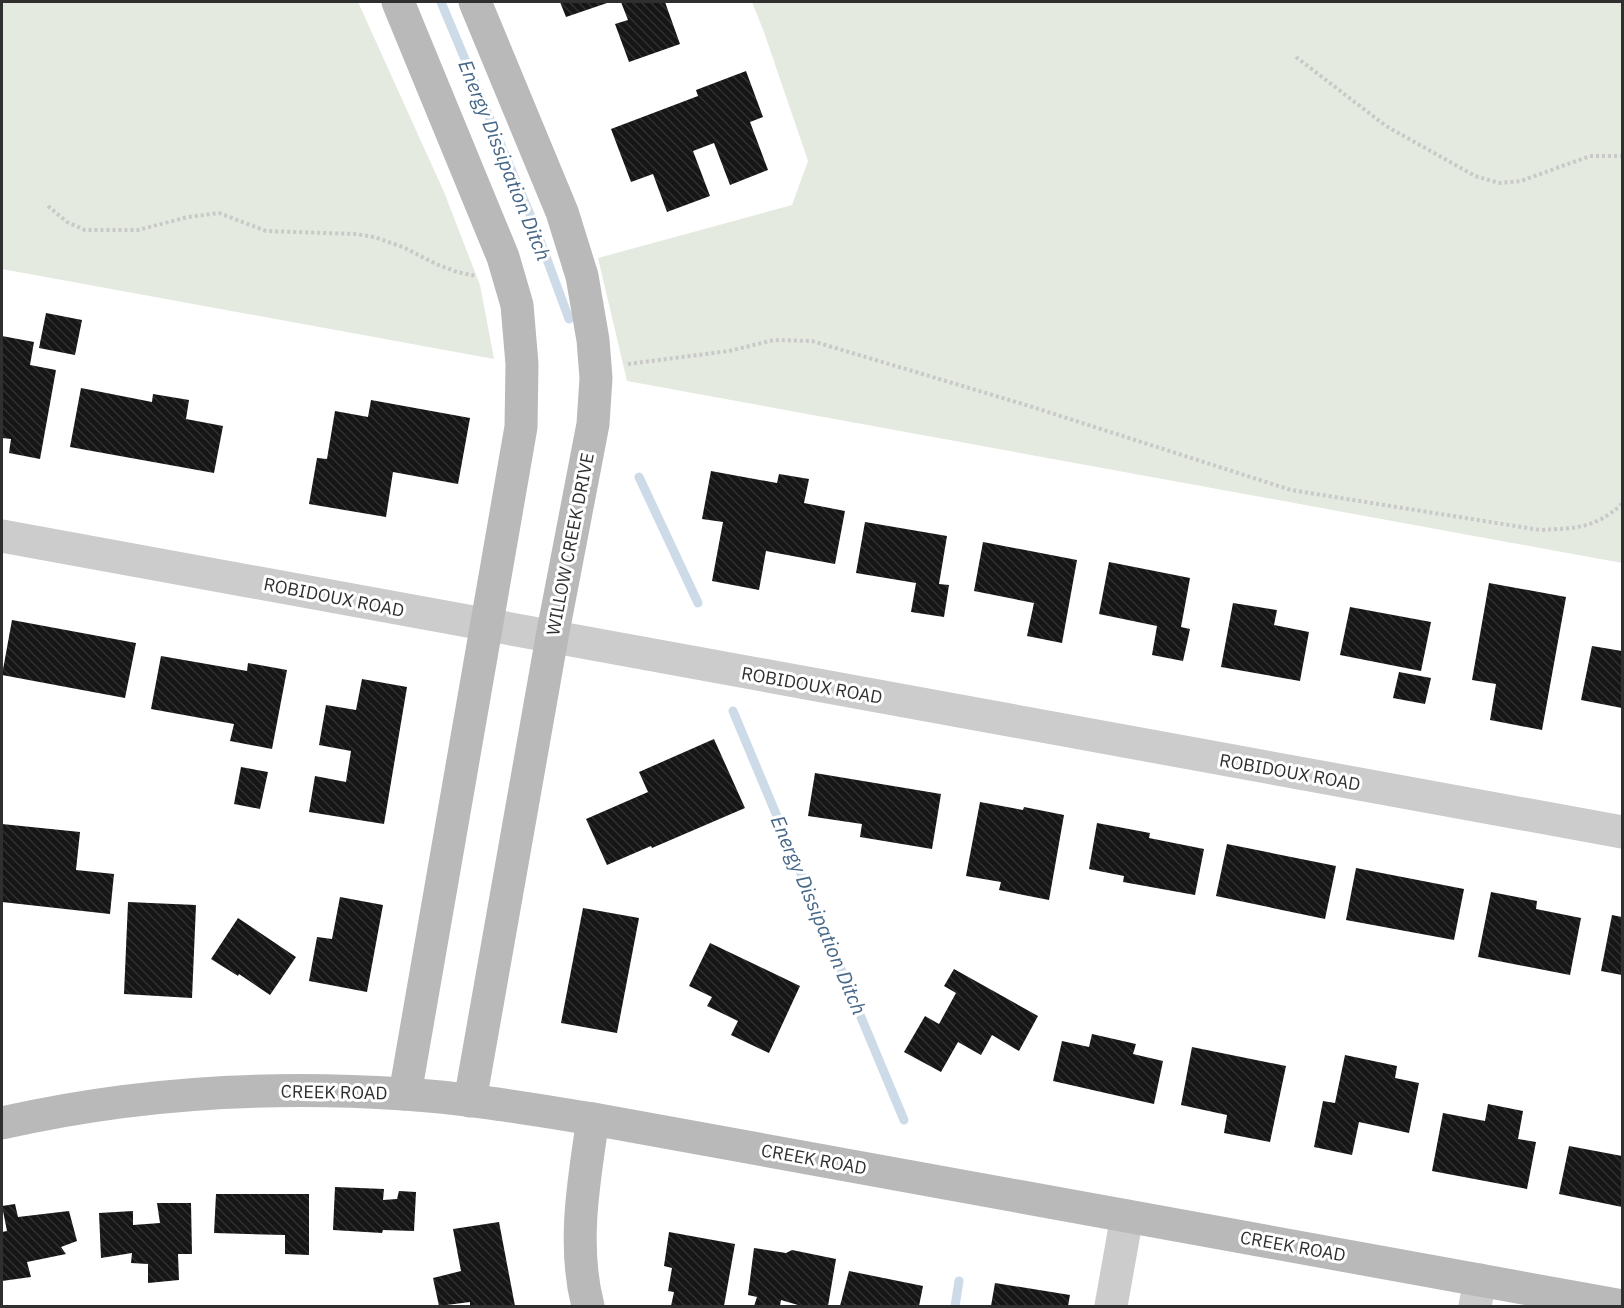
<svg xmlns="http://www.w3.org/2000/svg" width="1624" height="1308" font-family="'IBM Plex Sans',sans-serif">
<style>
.green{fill:#e4eadf}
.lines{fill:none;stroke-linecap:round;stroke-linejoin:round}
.stream{stroke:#cddbe8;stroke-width:9}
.building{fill:url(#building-back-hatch)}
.path{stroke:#c9c9c9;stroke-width:4;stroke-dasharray:3 3;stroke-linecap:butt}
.street{stroke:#ccc;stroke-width:33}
.secondary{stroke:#b9b9b9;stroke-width:33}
.labels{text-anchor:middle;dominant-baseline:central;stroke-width:6;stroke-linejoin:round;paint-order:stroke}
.street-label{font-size:18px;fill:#2f2f2f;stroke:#fff}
.water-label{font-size:20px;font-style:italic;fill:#466788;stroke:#fff}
</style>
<defs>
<pattern id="building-back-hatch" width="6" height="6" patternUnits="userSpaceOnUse" patternTransform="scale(1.5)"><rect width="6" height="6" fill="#161616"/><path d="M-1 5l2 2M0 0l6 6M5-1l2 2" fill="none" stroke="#303030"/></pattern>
</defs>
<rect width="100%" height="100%" fill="#fff"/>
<g class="green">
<path d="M2,2h356l86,190 36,93 14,74 -492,-90z"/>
<path d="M752,2h870v561l-995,-182 -29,-123 194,-53 16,-44 -44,-129z"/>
</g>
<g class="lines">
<g class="stream">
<path d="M441,2l93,222 35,95"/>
<path d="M639,477l59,126"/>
<path d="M733,711l171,409"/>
<path d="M955,1306l4,-25"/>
</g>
</g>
<g class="building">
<path d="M560,2h50l-44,15z"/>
<path d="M621,2h44l15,42 -51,18 -14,-38 13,-4z"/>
<path d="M746,71l17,46 -13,5 18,48 -38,15 -16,-42 -21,8 17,45 -43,16 -14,-38 -22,8 -20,-53 87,-33 -2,-6z"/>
<path d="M46,313l36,7 -7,35 -36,-7z"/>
<path d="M2,336l32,6 -4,23 26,5 -16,89 -31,-6 2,-14 -9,-1z"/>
<path d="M81,388l71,14 1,-8 36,6 -3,19 37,7 -9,47 -144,-26z"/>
<path d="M371,400l99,18 -12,66 -65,-12 -7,45 -77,-13 8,-46 10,1 8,-48 33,6z"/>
<path d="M711,471l66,12 2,-9 30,5 -5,24 41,8 -10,53 -69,-13 -7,39 -47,-9 11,-59 -21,-3z"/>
<path d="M865,522l82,14 -8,48 10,1 -5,32 -33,-5 5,-29 -60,-10z"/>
<path d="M983,542l94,18 -15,83 -35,-7 7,-33 -60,-12z"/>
<path d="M1109,562l81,16 -9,49 9,2 -7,32 -31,-6 5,-29 -58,-12z"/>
<path d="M1489,583l77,14 -24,133 -52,-10 6,-36 -24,-4z"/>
<path d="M1233,603l44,7 -3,15 35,7 -9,49 -79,-14z"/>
<path d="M1350,607l81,15 -10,49 -81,-16z"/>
<path d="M12,620l124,23 -11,55 -123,-23z"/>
<path d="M1592,646l30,5v57l-41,-8z"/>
<path d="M161,656l86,15 1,-8 39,7 -15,79 -42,-8 4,-17 -83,-15z"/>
<path d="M1399,672l32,6 -6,26 -32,-6z"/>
<path d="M362,679l45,8 -23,137 -75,-12 6,-36 31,6 5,-31 -32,-6 7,-40 30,5z"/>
<path d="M714,739l31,69 -93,40 -1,-2 -44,19 -21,-46 62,-27 -9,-20z"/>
<path d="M241,767l27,5 -8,37 -26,-5z"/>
<path d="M815,773l126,21 -9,55 -72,-12 2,-13 -54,-8z"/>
<path d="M980,802l43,8 1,-3 40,8 -15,85 -50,-10 2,-8 -35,-6z"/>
<path d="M1097,823l53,10 -1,5 55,11 -9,46 -72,-13 1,-6 -35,-7z"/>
<path d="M2,824l78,8 -4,38 38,4 -4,40 -108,-12z"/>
<path d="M1227,844l109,22 -11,53 -109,-23z"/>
<path d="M1356,868l108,21 -10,51 -108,-20z"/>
<path d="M1491,892l46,9 -1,8 45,9 -11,57 -92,-18z"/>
<path d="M340,897l43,8 -16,87 -58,-11 8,-44 15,2z"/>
<path d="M128,902l68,3 -4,93 -68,-4z"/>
<path d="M583,908l56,10 -22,115 -56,-10z"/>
<path d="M1612,915l10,2v58l-21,-4z"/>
<path d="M238,918l58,39 -26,38 -31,-21 -1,2 -27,-17z"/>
<path d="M710,943l90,43 -31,67 -38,-18 7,-14 -31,-15 5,-9 -23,-11z"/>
<path d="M954,969l84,47 -19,35 -27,-16 -11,20 -23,-13 -17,30 -37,-20 21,-36 14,8 17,-31 -12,-7z"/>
<path d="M1092,1034l44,10 -3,10 30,7 -9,43 -101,-23 9,-40 27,6z"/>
<path d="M1192,1047l94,19 -16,76 -46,-9 3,-18 -46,-10z"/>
<path d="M1345,1055l52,11 -2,12 24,5 -10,50 -50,-11 -7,33 -38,-8 9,-46 12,2z"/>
<path d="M1488,1104l35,7 -5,28 18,3 -9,47 -95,-18 11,-58 42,8z"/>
<path d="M1569,1146l53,10v51l-63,-13z"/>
<path d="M335,1187l49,2 -1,11 14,-1 2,-8 17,1 -2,39 -31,-1 -1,3 -49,-3z"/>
<path d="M216,1194h93v61l-24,-1v-19l-71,-2z"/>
<path d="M157,1203h34l1,51h-14l1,26 -31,3v-19l-17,-1 1,-10 -31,5 -2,-45 34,-2v14l27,-2z"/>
<path d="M15,1204l3,13 51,-6 8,30 -16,6 5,7 -39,8 4,15 -29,4v-49l5,-1 -5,-25z"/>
<path d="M499,1222l16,84h-45v-4l-31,4 -6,-28 28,-7 -8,-42z"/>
<path d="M669,1232l66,12 -11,62h-53l3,-14 -6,-1 4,-23 -8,-2z"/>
<path d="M754,1248l32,5 6,-3 44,9 -8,47h-30v-1l-17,-5 -1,6h-26l3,-9 -9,-2z"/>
<path d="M849,1271l74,15 -4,20h-79z"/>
<path d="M995,1283l75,12 -2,11h-77z"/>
</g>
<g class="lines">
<g class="path">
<path d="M1296,57l90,69 89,50 24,7 22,-2 69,-25h32"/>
<path d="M48,206l19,16 18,8h53l50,-13 31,-4 47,18 89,3 19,3 29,10 33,17 21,8 19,4"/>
<path d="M628,364l101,-13 45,-11 38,1 214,64 265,85 249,40c36,-2 54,-1 82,-26"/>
</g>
<g class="street">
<path d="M2,536l1620,296"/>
<path d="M1111,1306l16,-90"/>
<path d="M1475,1306l5,-26"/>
</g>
<g class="secondary">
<path d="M398,2l105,255 14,48 5,59 -1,63 -116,667"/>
<path d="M470,1101l82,-464 41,-213 3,-46 -3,-38 -11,-64 -20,-64 -87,-210"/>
<path d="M2,1123c131,-30 267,-38 402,-29 63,4 126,15 189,25l1029,187"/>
<path d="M588,1306c-16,-61 -4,-126 5,-187"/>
</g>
</g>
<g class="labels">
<g class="street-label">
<text transform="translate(570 544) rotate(-79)">WILLOW CREEK DRIVE</text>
<text transform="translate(334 597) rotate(11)">ROBIDOUX ROAD</text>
<text transform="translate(812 685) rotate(10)">ROBIDOUX ROAD</text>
<text transform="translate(1290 772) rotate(10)">ROBIDOUX ROAD</text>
<text transform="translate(334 1092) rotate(1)">CREEK ROAD</text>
<text transform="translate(814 1159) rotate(10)">CREEK ROAD</text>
<text transform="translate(1293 1246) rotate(10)">CREEK ROAD</text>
</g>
<g class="water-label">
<text transform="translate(505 160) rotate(68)">Energy Dissipation Ditch</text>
<text transform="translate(819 915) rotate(67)">Energy Dissipation Ditch</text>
</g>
</g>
<rect width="1624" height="1308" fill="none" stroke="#2f2f2f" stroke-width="6"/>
</svg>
